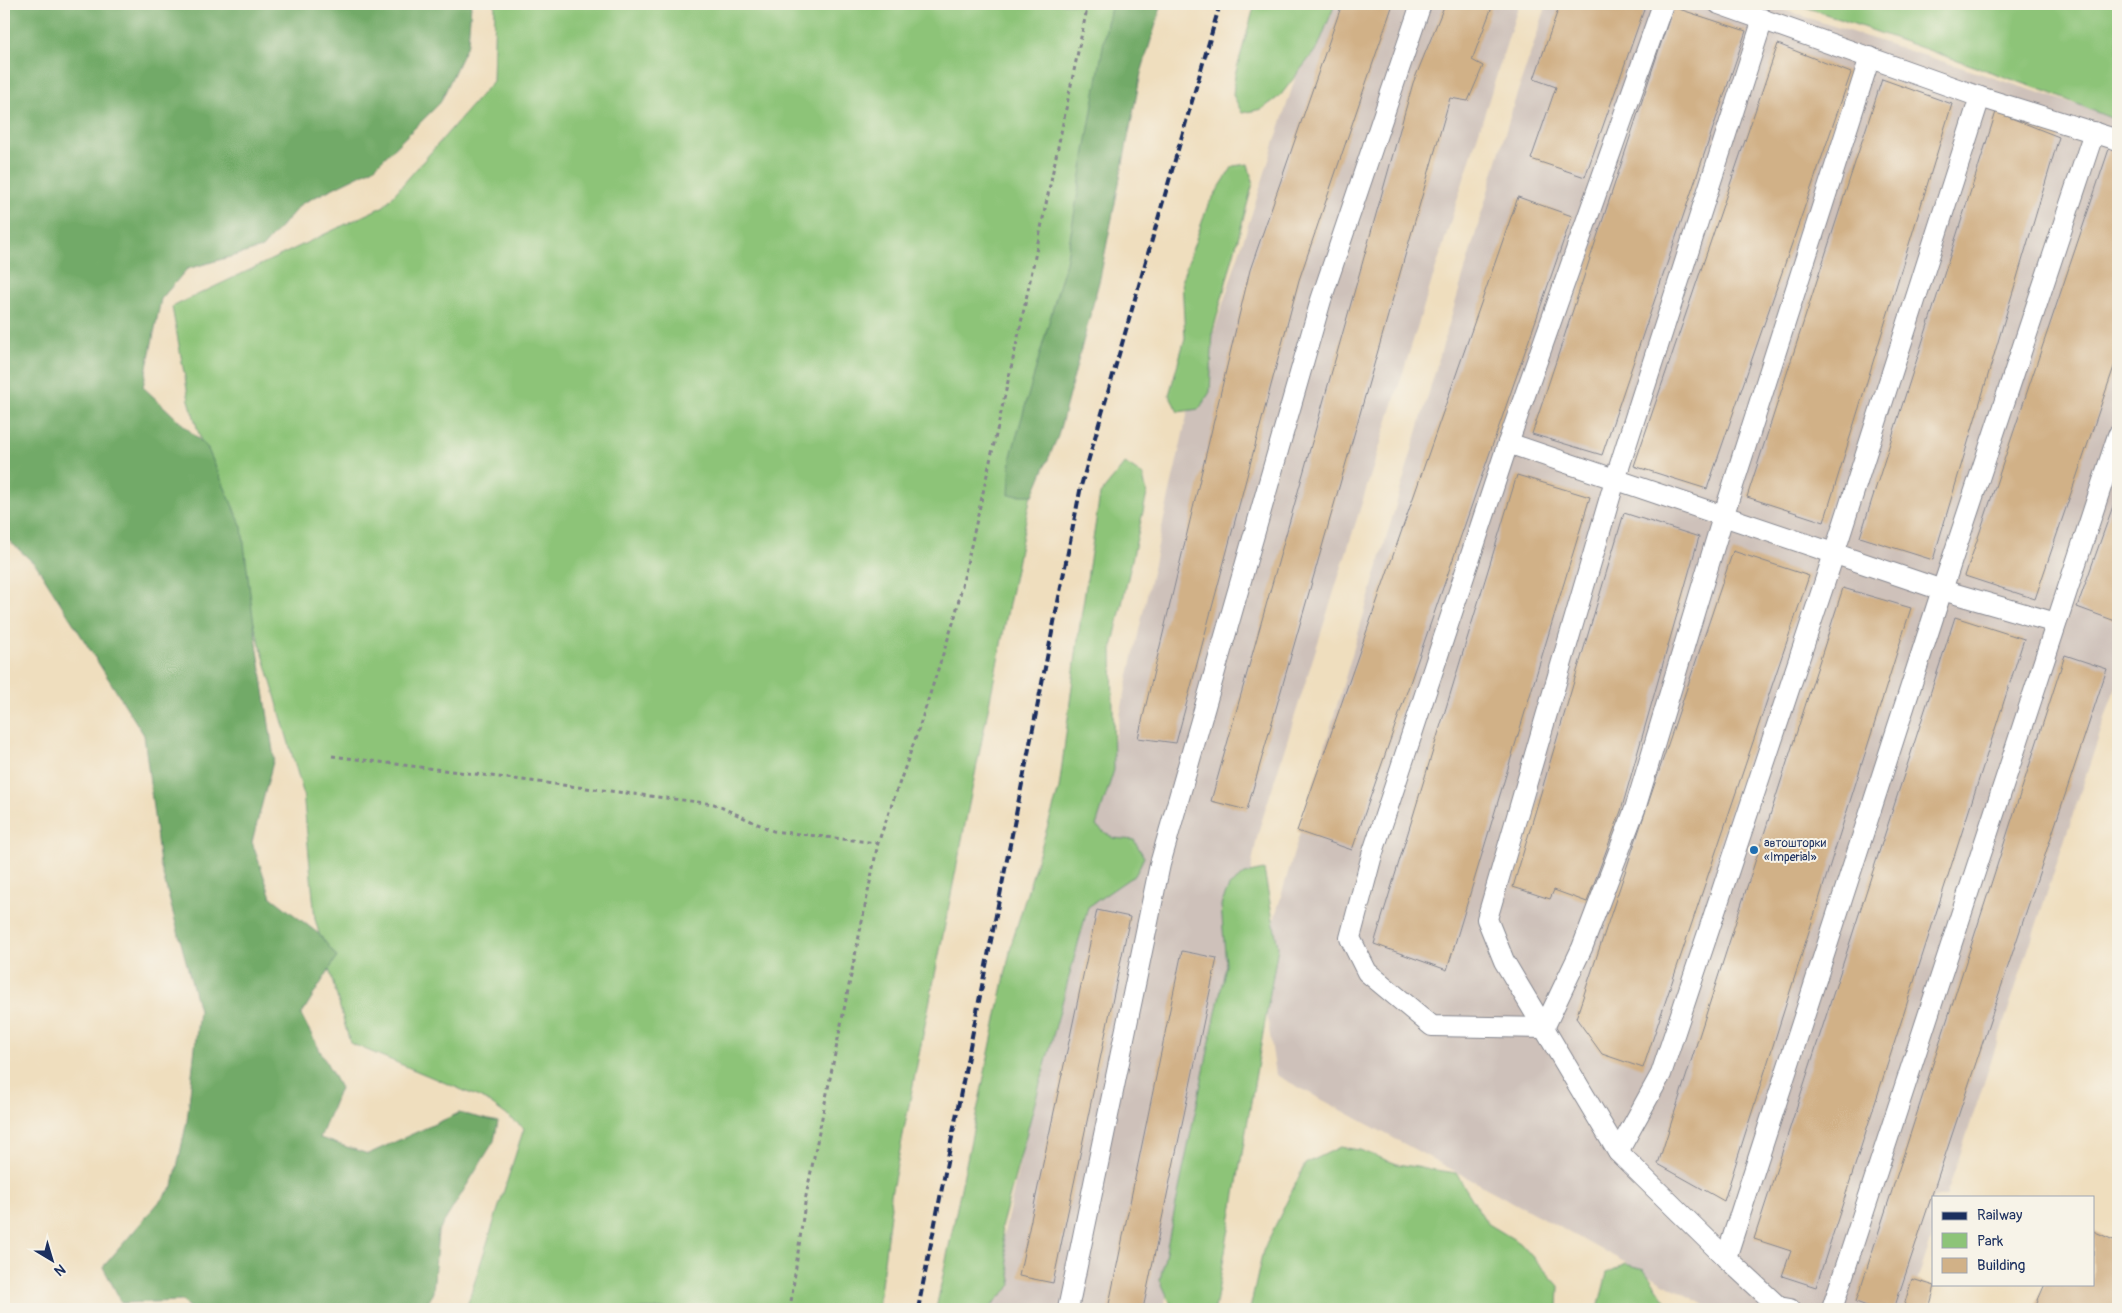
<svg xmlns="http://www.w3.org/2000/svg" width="2122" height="1313" font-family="Pangolin,sans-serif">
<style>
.industrial{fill:#cec1ba}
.green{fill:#8dc478;stroke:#547a6b}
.forest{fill:#72aa68;stroke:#466c63}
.building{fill:#d1b187}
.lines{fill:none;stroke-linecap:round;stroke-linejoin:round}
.lane-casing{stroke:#85868e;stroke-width:22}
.path{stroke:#85868e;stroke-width:3;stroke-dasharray:4 4;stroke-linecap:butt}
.lane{stroke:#fff;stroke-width:20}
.rail{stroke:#1b2f5e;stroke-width:4;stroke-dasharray:8 4;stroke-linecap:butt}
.poi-dot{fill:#1f6fb2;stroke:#f7f3e8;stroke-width:2}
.labels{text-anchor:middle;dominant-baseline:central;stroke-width:4;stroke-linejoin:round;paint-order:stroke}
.poi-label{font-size:12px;fill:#1b2f5e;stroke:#f7f3e8;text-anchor:start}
</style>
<rect width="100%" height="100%" fill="#f7f3e8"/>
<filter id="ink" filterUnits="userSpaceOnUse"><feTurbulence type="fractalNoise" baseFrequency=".02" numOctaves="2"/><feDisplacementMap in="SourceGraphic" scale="10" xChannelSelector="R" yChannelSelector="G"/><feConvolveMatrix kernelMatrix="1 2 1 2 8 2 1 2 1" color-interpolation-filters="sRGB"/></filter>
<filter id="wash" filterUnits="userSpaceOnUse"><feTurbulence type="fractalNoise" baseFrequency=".0096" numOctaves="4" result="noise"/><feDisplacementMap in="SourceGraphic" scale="20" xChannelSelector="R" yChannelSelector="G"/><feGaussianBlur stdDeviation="1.12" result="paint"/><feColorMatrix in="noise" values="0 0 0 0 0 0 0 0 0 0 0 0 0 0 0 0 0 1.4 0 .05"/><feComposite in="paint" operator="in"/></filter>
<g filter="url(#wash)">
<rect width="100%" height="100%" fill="#efdebe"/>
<g class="industrial">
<path d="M1319,4h200l-261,829 -93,470 8,6h-186l200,-893z"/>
<path d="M1547,4h218l353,114v561l-172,518h-13v37l-25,75h-196l-436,-234 -16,-107 254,-865z"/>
</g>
<g class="green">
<path d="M495,4h621l-49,310 -177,886 1,6 -13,103h-412l58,-181 -38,-28 -136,-57 -35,-124 -12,-127 -114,-392 -17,-93 212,-101 109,-125z"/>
<path d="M1255,4h80l-17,43 -38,49 -18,13 -20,4 -9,-18 2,-20z"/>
<path d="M1797,4h321v117l-70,-29z"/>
<path d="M1248,164l5,19 -40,148 -3,61 -11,17 -21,3 -9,-17 16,-57 -3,-59 26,-74 25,-39z"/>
<path d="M1125,463l18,12 4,19 -35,154 2,122 -18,56 17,12 21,2 10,17 -8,17 -48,33 -87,321 11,57 -24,24h-52l76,-367 47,-153 20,-158 21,-137z"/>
<path d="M1264,870l14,77 -63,362h-42l-13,-29 66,-315 -5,-60 8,-19 16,-12z"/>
<path d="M1340,1147l20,3 37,14 59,9 31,50 33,20 39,43 -1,23h-308l13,-58 42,-87z"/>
<path d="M1625,1264l19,5 28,40h-74l9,-36z"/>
</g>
<g class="forest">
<path d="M4,4h467l-3,39 -28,60 -66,65 -73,36 -39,44 -75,21 -26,30 -18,88 64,60 35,80 10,83 22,148 -22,84 19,55 48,37 18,23 -36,58 39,73 -20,50 48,16 91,-41 39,9 -4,19 -56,91 -5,60 -8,17h-234l-9,-8 -60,2 -19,-36 70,-81 14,-65 12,-111 -39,-146 -16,-129 -107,-169 -33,-30z"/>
<path d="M1112,4h50l-21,69 -41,205 -42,158 -25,59h-24l2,-39 55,-194 41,-239z"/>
</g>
<g id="blocks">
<g class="building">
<path d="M1342,4h51l-94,276 -123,463 -38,-5 112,-468z"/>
<path d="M1445,4h48l-21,56 11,6 -15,35 -18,-3 -203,712 -36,-9 202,-718z"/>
<path d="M1560,4h86l-61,173 -54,-18 25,-72 -22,-8z"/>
<path d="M1673,7l73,24 -144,424 -70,-21z"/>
<path d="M1778,44l73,29 -144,416 -73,-23z"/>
<path d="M1882,79l70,25 -128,418 -77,-25z"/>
<path d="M1996,112l63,25 -126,423 -73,-23z"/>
<path d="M2109,149l9,3v203l-83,244 -70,-23z"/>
<path d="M1518,197l54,19 -220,634 -55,-19z"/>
<path d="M1517,475l73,22 -143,473 -73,-26z"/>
<path d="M2118,492v130l-41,-15z"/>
<path d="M1624,513l75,24 -78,274 -34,91 -33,-12 -4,9 -37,-12z"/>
<path d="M1733,551l76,25 -166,492 -41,-14 -26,-36z"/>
<path d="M1843,588l68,20 -187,593 -66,-37z"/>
<path d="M1955,617l69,22 -208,648 -34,-11 9,-25 -37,-12z"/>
<path d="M2065,655l42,14 -213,640h-19l-19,-7z"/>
<path d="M1097,910l33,7 -77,366 -34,-7z"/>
<path d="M1182,951l35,7 -74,351h-35z"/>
<path d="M2093,1231l25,11v67h-84l11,-25h14l7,3 1,-3h26z"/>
<path d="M1912,1279l23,7 -6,23h-26z"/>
</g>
</g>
</g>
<g filter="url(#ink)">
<use href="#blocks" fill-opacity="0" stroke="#85868e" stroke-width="1"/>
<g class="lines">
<defs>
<g id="lane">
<path d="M1663,4l-155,439 -136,412 -22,83 17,34 65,54 112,2 38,-80 53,-139 88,-292 147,-460"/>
<path d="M1719,4l261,93 138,43"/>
<path d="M1763,19l-148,461 -128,439 17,42 114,191 108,106 53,49 11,2"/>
<path d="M1508,443l434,147 114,33"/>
<path d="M1618,1152l43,-78 173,-520 146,-457"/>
<path d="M1726,1258l216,-668 152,-458"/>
<path d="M1068,1309l92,-445 161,-564 100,-296"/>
<path d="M1832,1309l286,-874"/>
</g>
</defs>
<use href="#lane" class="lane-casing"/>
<g class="path">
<path d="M332,756l382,48 59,27 105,12"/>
<path d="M790,1309l16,-113 72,-353 40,-112 37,-114 65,-289 68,-324"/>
</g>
<use href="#lane" class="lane"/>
<path class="rail" d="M918,1309l163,-823 139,-482"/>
</g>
</g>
<circle class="poi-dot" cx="1754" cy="850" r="5"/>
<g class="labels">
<g class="poi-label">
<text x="1764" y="843">автошторки<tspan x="1764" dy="14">«Imperial»</tspan></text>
</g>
</g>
<rect width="2122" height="1313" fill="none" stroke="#f7f3e8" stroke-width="20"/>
<rect x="1932" y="1196" width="162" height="90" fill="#f7f3e8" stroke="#9fa5b1"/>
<rect x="1942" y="1212" width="25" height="8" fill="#1b2f5e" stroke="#9fa5b1"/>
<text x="1977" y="1220" font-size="15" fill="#1b2f5e">Railway</text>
<rect x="1942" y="1233" width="25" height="15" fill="#8dc478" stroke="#9fa5b1"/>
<text x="1977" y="1246" font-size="15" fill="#1b2f5e">Park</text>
<rect x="1942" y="1258" width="25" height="15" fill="#d1b187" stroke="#9fa5b1"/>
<text x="1977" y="1270" font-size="15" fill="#1b2f5e">Building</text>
<g transform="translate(52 1260) rotate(142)" stroke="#f7f3e8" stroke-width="4" paint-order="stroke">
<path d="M0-4L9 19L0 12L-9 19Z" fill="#1b2f5e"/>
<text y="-8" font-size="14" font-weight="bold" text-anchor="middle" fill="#1b2f5e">N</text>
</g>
</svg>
